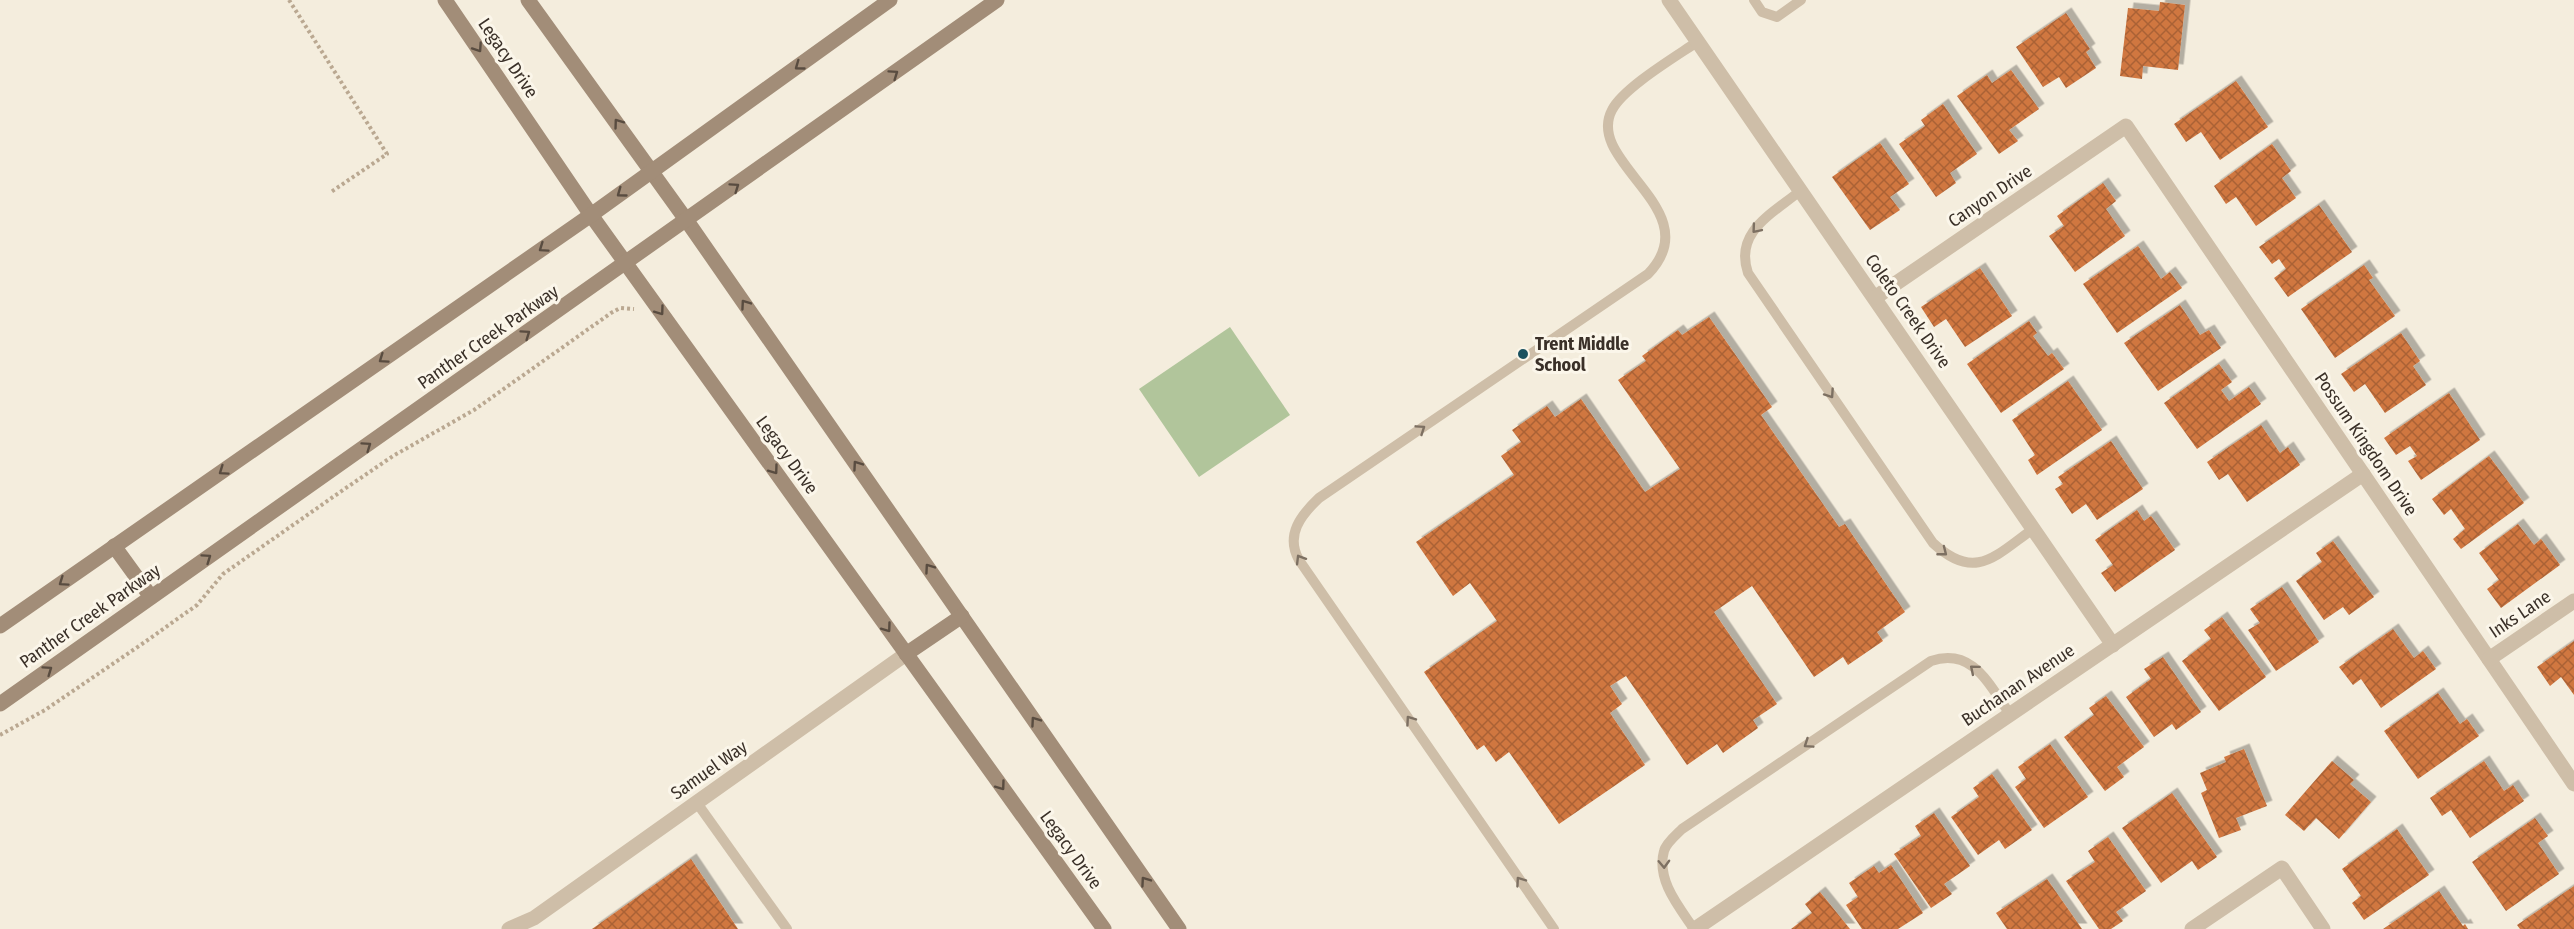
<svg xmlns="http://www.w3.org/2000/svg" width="2574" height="929" font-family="'Fira Sans Condensed',sans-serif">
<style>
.pitch{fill:#b1c59b}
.building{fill:url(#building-cross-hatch);filter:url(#shadow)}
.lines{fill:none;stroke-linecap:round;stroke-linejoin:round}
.path{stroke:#baa891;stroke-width:4;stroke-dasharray:3 3;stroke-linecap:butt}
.lane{stroke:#cebea8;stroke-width:10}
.street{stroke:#cebea8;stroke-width:15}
.secondary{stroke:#a28d78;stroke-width:15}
.oneway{stroke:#594c40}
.oneway2{stroke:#7d7062}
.poi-dot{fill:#1a515f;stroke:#fbf6ea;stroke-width:2}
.labels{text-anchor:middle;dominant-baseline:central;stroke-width:6;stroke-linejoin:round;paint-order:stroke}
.street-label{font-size:18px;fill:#3a3028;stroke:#fbf6ea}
.poi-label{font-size:18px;font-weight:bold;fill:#3a3028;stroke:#fbf6ea;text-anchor:start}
</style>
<defs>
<pattern id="building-cross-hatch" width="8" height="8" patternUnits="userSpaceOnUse" patternTransform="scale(1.5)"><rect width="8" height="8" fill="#d07740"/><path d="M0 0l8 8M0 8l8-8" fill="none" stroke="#aa6236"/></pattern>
<filter id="shadow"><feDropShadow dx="5.5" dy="-5.5" stdDeviation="0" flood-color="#0004"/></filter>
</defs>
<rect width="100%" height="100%" fill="#f4eddd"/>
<path class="pitch" d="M1230,327l60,88 -91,62 -60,-88z"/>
<g class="building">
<path d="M2160,2l25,3 -7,65 -35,-4 -1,13 -22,-3 8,-68 31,3z"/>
<path d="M2066,13l24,36 -4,3 10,16 -30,20 -7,-11 -16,10 -27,-40z"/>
<path d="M2011,70l28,39 -30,21 9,11 -19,13 -42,-58 30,-21 5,8z"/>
<path d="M2236,81l32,46 -48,33 -19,-28 -15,10 -12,-18z"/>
<path d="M1943,104l34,50 -27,19 6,10 -20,14 -37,-53 26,-18 -4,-6z"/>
<path d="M1880,143l29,41 -19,13 10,13 -30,20 -38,-53z"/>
<path d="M2272,144l19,27 -9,7 14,20 -40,28 -20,-29 -10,7 -12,-18z"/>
<path d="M2103,183l13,18 -10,8 19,27 -50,36 -26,-36 15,-10 -7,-10z"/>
<path d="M2319,205l33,47 -64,45 -14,-19 12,-9 -7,-10 -7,5 -13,-17z"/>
<path d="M2138,246l23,33 9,-7 12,16 -65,45 -34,-49z"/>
<path d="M2364,265l9,13 -4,2 26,36 -60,42 -34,-49z"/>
<path d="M1980,268l32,48 -47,31 -19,-28 -12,8 -13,-20z"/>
<path d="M2180,305l20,30 9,-5 12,18 -63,43 -34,-48z"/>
<path d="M1709,317l63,90 -11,8 78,112 6,-3 60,88 -28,20 6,9 -35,24 -5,-8 -29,20 -62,-91 -38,26 63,92 -24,16 5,8 -35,25 -6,-9 -30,21 -61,-89 -16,10 12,18 -12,9 35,52 -86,59 -50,-72 -13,10 -12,-17 -7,5 -53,-78 73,-51 -27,-38 -17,13 -37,-54 98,-67 -13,-19 20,-14 -9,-12 35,-24 8,11 26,-18 64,93 35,-23 -62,-89 28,-19 -4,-5 36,-26 4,5z"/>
<path d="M2029,321l8,12 -4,3 15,20 4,-3 12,16 -63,44 -34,-49z"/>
<path d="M2401,333l19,28 -7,5 13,19 -41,28 -20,-29 -11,8 -13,-18z"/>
<path d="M2219,364l13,18 -11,8 8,11 20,-14 12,17 -64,45 -33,-46z"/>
<path d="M2068,381l34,49 -65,45 -9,-15 7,-5 -23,-35z"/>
<path d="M2449,393l31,47 -59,40 -13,-19 9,-5 -7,-10 -14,9 -12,-17z"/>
<path d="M2261,425l19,28 8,-6 12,18 -53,37 -19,-28 -9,6 -12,-18z"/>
<path d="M2111,441l32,48 -46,31 -11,-16 -14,10 -17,-25 8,-5 -5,-7z"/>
<path d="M2489,456l35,47 -63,46 -8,-10 12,-10 -14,-20 -7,6 -12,-16z"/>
<path d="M2137,510l7,11 7,-5 24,34 -60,42 -14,-19 12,-8 -18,-25z"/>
<path d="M2518,524l16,21 7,-6 19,26 -59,43 -14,-19 12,-9 -20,-27z"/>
<path d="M2333,541l41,56 -25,18 -6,-8 -19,13 -28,-39 26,-19 -6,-9z"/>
<path d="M2282,587l37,55 -43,29 -28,-41 12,-7 -10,-14z"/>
<path d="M2222,617l44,60 -47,34 -37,-50 29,-22 -7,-9z"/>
<path d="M2393,629l21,29 9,-7 13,18 -55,39 -20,-29 -8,6 -14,-18z"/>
<path d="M2574,641v54l-13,-18 -11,9 -13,-19z"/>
<path d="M2163,657l38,55 -25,18 -4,-6 -18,13 -28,-40 25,-18 -7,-10z"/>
<path d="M2438,693l22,31 7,-5 12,17 -61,43 -34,-48z"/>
<path d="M2106,696l38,51 -27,20 7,10 -19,14 -41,-54 30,-22 -5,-7z"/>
<path d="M2050,744l38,53 -44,31 -29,-41 11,-8 -8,-12z"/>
<path d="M2244,749l23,57 -31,12 5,12 -22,8 -18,-45 6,-3 -7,-17 26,-11 -2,-5z"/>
<path d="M2332,761l22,19 -4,4 21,18 -32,37 -23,-21 -12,13 -19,-16z"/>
<path d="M2484,761l20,30 9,-6 11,16 -54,37 -19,-28 -9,6 -12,-18z"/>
<path d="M1992,774l40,56 -27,19 -6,-9 -21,15 -27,-38 28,-20 -6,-9z"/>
<path d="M2172,793l45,64 -19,13 -6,-9 -31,22 -39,-55z"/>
<path d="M1934,813l36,53 -26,18 8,10 -21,14 -37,-54 27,-18 -6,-10z"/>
<path d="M2535,818l13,18 -10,7 21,31 -53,37 -34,-49z"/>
<path d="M2397,829l32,46 -65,45 -12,-17 9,-7 -19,-27z"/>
<path d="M2108,837l38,54 -30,21 7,9 -12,8h-12l-33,-48 29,-19 -7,-11z"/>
<path d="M691,859l47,70h-146z"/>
<path d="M1891,865l32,48 -25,16h-36l-16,-24 12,-8 -9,-14 25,-17 5,7z"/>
<path d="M2047,879l35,50h-75l-11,-16z"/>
<path d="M2574,886v43h-54l-3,-4z"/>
<path d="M2439,891l24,35 2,-2 3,5h-85z"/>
<path d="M1820,892l30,37h-59l21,-16 -7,-9z"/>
</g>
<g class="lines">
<g class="path">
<path d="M289,0l98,154 -56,38"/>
<path d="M0,735l45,-25 97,-66 55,-39 26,-31 120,-84 50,-34 81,-46 137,-97 9,-5 14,1"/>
</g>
<g class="lane">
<path d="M1754,0l8,12 15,5 24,-17"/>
<path d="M1800,191c-28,23 -66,41 -52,82l185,270c42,39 62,13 100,-14"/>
<path d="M697,803l90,126"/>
<path d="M1554,929l-255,-369c-14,-25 2,-45 20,-62l329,-224c62,-64 -64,-111 -36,-164 11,-22 63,-53 85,-68"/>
<path d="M1694,929c-15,-22 -38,-49 -30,-78 2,-8 12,-16 18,-22l249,-168c42,-14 58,24 79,53"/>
</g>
<g class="street">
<path d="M1669,0l444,645"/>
<path d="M1876,297l250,-171 448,658"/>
<path d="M2489,659l85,-58"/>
<path d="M509,929l25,-11 372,-264"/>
<path d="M1695,929l668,-455"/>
<path d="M2192,929l90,-61 41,61"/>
</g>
<g class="secondary">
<path d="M445,0l146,215 513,714"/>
<path d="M528,0l159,221 492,708"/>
<path d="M114,546l37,51"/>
<path d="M0,626l591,-411 299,-215"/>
<path d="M906,654l56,-38"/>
<path d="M0,704l997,-704"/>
</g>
</g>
<defs><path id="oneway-chevron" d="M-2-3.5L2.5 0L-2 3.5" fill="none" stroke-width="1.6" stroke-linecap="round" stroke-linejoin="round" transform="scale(1.5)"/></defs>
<g class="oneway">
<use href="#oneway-chevron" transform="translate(478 48) rotate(56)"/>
<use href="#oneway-chevron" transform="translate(799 66) rotate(144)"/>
<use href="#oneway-chevron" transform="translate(894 74) rotate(-35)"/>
<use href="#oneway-chevron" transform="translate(618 123) rotate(-126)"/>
<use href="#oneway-chevron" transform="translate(735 187) rotate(-35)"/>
<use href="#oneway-chevron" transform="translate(621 193) rotate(144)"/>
<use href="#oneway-chevron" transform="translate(543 248) rotate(145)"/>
<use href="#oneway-chevron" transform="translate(745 304) rotate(-125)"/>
<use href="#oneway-chevron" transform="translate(660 311) rotate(54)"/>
<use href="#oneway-chevron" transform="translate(526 334) rotate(-35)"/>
<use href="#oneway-chevron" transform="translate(383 359) rotate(145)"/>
<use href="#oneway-chevron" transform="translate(367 446) rotate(-35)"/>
<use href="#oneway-chevron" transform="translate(857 465) rotate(-125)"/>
<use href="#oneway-chevron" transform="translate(774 470) rotate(54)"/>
<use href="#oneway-chevron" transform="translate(223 471) rotate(145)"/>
<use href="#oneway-chevron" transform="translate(207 558) rotate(-35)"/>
<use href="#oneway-chevron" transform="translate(929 568) rotate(-125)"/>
<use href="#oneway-chevron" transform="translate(63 582) rotate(145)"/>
<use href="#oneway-chevron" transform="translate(887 628) rotate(54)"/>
<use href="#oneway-chevron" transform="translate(48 670) rotate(-35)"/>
<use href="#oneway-chevron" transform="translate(1035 721) rotate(-125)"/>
<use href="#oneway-chevron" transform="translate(1001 786) rotate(54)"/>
<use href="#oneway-chevron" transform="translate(1145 881) rotate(-125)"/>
</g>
<g class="oneway2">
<use href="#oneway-chevron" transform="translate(1756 229) rotate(130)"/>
<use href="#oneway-chevron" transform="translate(1830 394) rotate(56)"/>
<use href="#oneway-chevron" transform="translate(1421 429) rotate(-34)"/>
<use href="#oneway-chevron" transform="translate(1943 552) rotate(38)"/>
<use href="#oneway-chevron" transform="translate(1300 559) rotate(-121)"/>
<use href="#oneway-chevron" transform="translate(1974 669) rotate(-140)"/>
<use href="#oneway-chevron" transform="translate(1410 720) rotate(-125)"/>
<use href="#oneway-chevron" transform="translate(1808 744) rotate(146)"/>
<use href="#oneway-chevron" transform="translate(1664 864) rotate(88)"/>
<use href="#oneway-chevron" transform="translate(1520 881) rotate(-125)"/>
</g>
<circle class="poi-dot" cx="1523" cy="354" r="6"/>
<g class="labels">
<g class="street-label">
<text transform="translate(508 58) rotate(56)">Legacy Drive</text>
<text transform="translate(1990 196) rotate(-34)">Canyon Drive</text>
<text transform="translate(1908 311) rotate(55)">Coleto Creek Drive</text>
<text transform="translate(488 337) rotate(-35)">Panther Creek Parkway</text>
<text transform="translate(2366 444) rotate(56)">Possum Kingdom Drive</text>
<text transform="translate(787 455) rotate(54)">Legacy Drive</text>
<text transform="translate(2520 614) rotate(-34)">Inks Lane</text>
<text transform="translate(90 616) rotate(-35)">Panther Creek Parkway</text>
<text transform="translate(2018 685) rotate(-34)">Buchanan Avenue</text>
<text transform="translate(709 770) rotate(-35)">Samuel Way</text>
<text transform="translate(1071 850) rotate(54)">Legacy Drive</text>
</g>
<g class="poi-label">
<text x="1535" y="344">Trent Middle<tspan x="1535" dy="21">School</tspan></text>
</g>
</g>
</svg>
